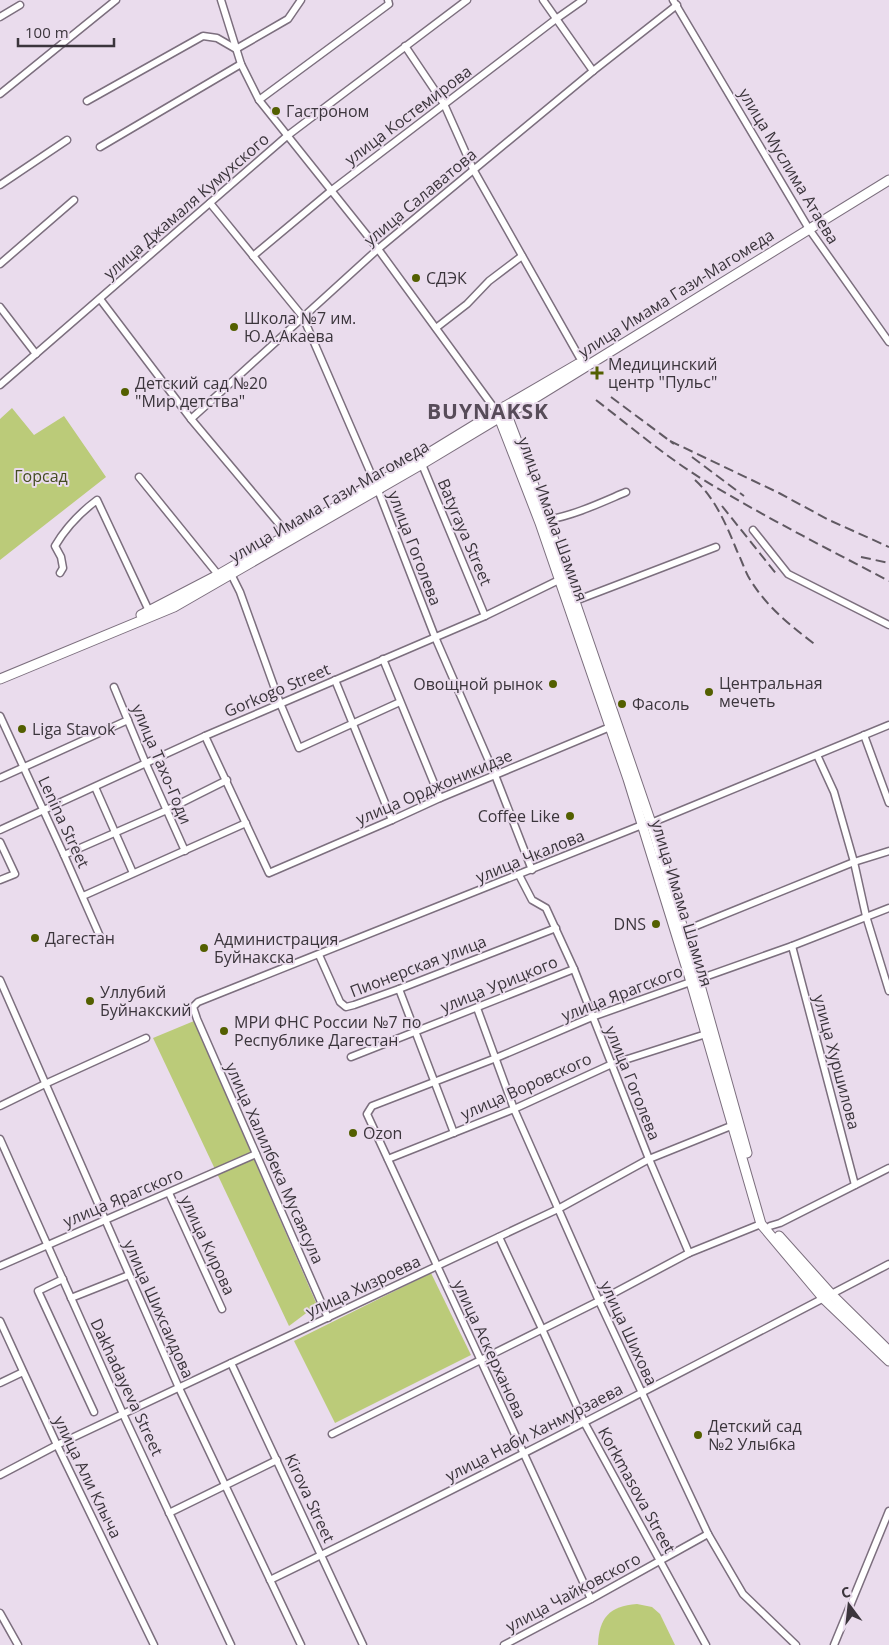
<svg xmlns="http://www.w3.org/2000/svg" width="889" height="1645" font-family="'Open Sans',sans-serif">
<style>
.green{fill:#bbcb79}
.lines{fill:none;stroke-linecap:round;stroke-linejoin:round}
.street-casing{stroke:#7c6f7e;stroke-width:9}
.secondary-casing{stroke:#7c6f7e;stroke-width:11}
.street{stroke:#fff;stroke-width:6}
.secondary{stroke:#fff;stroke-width:9}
.rail{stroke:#605962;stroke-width:2;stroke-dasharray:10 5;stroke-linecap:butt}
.poi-dot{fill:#535f00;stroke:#eadced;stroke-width:2}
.labels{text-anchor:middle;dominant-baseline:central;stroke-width:4;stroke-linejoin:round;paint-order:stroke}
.poi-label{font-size:16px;fill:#3b353c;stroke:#eadced;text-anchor:start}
.street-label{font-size:16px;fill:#3b353c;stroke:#eadced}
.park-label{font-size:16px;fill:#444c22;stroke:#eadced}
.district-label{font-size:21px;font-weight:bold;letter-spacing:1px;fill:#574c59;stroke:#eadced}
</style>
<rect width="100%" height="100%" fill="#eadced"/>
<g class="green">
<path d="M12,408l22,27 30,-19 42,61 -106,83v-141z"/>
<path d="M194,1021l123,284 -28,21 -136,-288z"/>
<path d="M431,1273l40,82 -136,68 -41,-82z"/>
<path d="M637,1604l15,3 8,7 15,31h-77c1,-27 11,-39 39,-41z"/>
</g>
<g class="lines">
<defs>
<g id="street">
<path d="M221,0l20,64 18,36 119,149 119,163"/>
<path d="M543,0l50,71"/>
<path d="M673,0l136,229 80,113"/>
<path d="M0,17l20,-12"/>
<path d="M405,46l39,58 29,65 112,198"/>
<path d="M0,94l116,-94"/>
<path d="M259,100l130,-96 -1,-4"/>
<path d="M87,101l116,-65 14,2 19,11 52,-30 13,-19"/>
<path d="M100,147l141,-83"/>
<path d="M0,185l67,-45"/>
<path d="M210,203l93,114 75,173 57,147 60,138 37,95"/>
<path d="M253,256l79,-66 224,-171 27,-19"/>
<path d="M0,264l74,-64"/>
<path d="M100,299l91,120 100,119"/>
<path d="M0,307l36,47"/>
<path d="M436,328l31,-24 22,-23 33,-25"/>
<path d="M0,385l287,-249 180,-136"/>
<path d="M191,419l187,-170 215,-178 84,-66"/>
<path d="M421,462l64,154"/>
<path d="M139,477l81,100"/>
<path d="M547,520c28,-5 53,-17 79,-28"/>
<path d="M753,530l35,44 101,51"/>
<path d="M60,573l3,-5 -2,-11 -6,-11c10,-17 26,-34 42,-46l53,113"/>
<path d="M231,574l9,18 40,111 19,45 101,-46"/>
<path d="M575,601l141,-54"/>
<path d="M383,659l57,139"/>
<path d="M335,680l57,140"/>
<path d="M114,687l32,77 39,87"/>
<path d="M0,716l64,139 38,86"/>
<path d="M864,735l25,68"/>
<path d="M205,736l64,137 123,-53 48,-22 170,-71"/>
<path d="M817,755l17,37 20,70 12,54 23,75"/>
<path d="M0,778l128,-58"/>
<path d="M95,787l38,86"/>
<path d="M0,830l205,-94 280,-120 78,-38"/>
<path d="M0,842l15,32 -15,6"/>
<path d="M64,855l103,-45 60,-30"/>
<path d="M519,875l13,25 14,8 28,61 75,190 40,94"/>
<path d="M83,896l163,-73"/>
<path d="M684,933l2,-3 168,-68 35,-11"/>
<path d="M792,946l63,239"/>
<path d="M319,955l21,47 6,5 8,-2 45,-16 157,-61"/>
<path d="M0,980l179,408 122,257"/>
<path d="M399,989l55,144"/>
<path d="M477,1008l37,101 85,192 109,233 35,60 53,51"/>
<path d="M351,1057l223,-88"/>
<path d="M0,1106l45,-22 101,-46"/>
<path d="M0,1139l123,275 108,231"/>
<path d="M388,1159l126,-50 98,-45 94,-30"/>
<path d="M169,1193l53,116"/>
<path d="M770,1226l10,-3 109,-55"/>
<path d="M499,1237l43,92 42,93 122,223"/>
<path d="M0,1266l256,-112"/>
<path d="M63,1279l-25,12 56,121"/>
<path d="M71,1298l58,-23"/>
<path d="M328,1318l-131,-299 -4,-12 5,-5 444,-177 9,-2 238,-98"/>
<path d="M0,1321l57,124 97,200"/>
<path d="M231,1363l132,282"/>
<path d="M0,1383l23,-11"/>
<path d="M332,1434l267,-133 90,-48 72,-29"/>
<path d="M0,1475l57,-30 501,-236 91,-50 87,-35"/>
<path d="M169,1513l108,-53"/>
<path d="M270,1580c208,-101 414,-209 619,-316"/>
<path d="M591,1599l-224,-485 5,-8 124,-48 96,-41 200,-71 97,-38"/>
<path d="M0,1613l18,32"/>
<path d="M504,1645l87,-46 117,-65"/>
<path d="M834,1645l55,-134"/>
</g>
<g id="secondary">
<path d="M504,407l43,113 104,303 47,155 49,175"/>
<path d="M497,412l43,111 88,256 63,203 70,242 63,75 65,62"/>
<path d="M141,615l77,-40 201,-116 85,-52 74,-43"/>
<path d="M0,679l174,-72 248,-143 85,-51 15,-7 367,-226"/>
<path d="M779,1236l52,58 58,57"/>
</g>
</defs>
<use href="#street" class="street-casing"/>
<use href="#secondary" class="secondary-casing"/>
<use href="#street" class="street"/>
<use href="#secondary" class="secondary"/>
<g class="rail">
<path d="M611,397l63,47"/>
<path d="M596,400c35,27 69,56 106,79 61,37 124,69 187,102"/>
<path d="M670,441l109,52 50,27 60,27"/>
<path d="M692,457l52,39"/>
<path d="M695,480c20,18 32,46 42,71 4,8 7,17 11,25 17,30 43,50 69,70"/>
<path d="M722,506l56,70"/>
<path d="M861,557l28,6"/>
</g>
</g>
<g class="poi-dot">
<circle cx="276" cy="111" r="5"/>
<circle cx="416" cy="278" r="5"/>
<circle cx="234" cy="327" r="5"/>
<path d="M594.5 365.5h5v5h5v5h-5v5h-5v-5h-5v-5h5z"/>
<circle cx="125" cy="392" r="5"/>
<circle cx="553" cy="684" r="5"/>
<circle cx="709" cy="692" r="5"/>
<circle cx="622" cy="704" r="5"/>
<circle cx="22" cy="729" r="5"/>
<circle cx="570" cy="816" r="5"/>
<circle cx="656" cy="924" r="5"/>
<circle cx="35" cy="938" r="5"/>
<circle cx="204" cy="948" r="5"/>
<circle cx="90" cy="1001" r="5"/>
<circle cx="224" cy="1031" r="5"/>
<circle cx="353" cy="1133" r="5"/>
<circle cx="698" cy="1435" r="5"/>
</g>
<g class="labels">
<g class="poi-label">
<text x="286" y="111">Гастроном</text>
<text x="426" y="278">СДЭК</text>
<text x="244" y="318">Школа №7 им.<tspan x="244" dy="18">Ю.А.Акаева</tspan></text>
<text x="608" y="364">Медицинский<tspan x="608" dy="18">центр "Пульс"</tspan></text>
<text x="135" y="383">Детский сад №20<tspan x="135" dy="18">"Мир детства"</tspan></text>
<text x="719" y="683">Центральная<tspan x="719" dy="18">мечеть</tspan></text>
<text x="543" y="684" text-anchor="end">Овощной рынок</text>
<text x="632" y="704">Фасоль</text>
<text x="32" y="729">Liga Stavok</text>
<text x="560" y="816" text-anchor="end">Coffee Like</text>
<text x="646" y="924" text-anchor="end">DNS</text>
<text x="45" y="938">Дагестан</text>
<text x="214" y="939">Администрация<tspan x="214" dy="18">Буйнакска</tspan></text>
<text x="100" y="992">Уллубий<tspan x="100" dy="18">Буйнакский</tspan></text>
<text x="234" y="1022">МРИ ФНС России №7 по<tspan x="234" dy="18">Республике Дагестан</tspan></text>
<text x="363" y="1133">Ozon</text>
<text x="708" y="1426">Детский сад<tspan x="708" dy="18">№2 Улыбка</tspan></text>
</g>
<g class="street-label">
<text transform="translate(408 115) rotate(-37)">улица Костемирова</text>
<text transform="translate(789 166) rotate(59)">улица Муслима Атаева</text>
<text transform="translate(420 197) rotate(-40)">улица Салаватова</text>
<text transform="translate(186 206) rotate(-41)">улица Джамаля Кумухского</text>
<text transform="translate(676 293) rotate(-32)">улица Имама Гази-Магомеда</text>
<text transform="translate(329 501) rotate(-30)">улица Имама Гази-Магомеда</text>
<text transform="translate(553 519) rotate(70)">улица Имама Шамиля</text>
<text transform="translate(465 532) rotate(67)">Batyraya Street</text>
<text transform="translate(415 548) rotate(69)">улица Гоголева</text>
<text transform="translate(277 690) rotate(-23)">Gorkogo Street</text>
<text transform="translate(162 764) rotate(67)">улица Тахо-Годи</text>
<text transform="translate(434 787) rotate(-23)">улица Орджоникидзе</text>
<text transform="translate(64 822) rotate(65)">Lenina Street</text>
<text transform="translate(530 856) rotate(-22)">улица Чкалова</text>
<text transform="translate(682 903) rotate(73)">улица Имама Шамиля</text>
<text transform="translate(418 966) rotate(-21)">Пионерская улица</text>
<text transform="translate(499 984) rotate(-22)">улица Урицкого</text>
<text transform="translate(622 993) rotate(-21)">улица Ярагского</text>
<text transform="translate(837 1062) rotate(75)">улица Хуршилова</text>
<text transform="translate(633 1083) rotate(68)">улица Гоголева</text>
<text transform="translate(526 1086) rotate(-24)">улица Воровского</text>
<text transform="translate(275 1163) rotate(66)">улица Халилбека Мусаясула</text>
<text transform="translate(123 1197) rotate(-23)">улица Ярагского</text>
<text transform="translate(208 1245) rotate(65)">улица Кирова</text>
<text transform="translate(363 1286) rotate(-25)">улица Хизроева</text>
<text transform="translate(159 1309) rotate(66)">улица Шихсаидова</text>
<text transform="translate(629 1333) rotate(65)">улица Шихова</text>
<text transform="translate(490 1349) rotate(65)">улица Аскерханова</text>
<text transform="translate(127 1387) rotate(65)">Dakhadayeva Street</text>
<text transform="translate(534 1432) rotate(-27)">улица Наби Ханмурзаева</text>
<text transform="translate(88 1477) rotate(64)">улица Али Клыча</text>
<text transform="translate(637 1490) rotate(61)">Korkmasova Street</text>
<text transform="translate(310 1498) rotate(65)">Kirova Street</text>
<text transform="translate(573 1592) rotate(-28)">улица Чайковского</text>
</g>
<g class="park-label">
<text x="41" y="476">Горсад</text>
</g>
<g class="district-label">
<text x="488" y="411">BUYNAKSK</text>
</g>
</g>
<g transform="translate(849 1605) rotate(345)" stroke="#eadced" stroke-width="4" paint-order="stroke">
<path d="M0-4L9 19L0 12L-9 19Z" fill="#3b353c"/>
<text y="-8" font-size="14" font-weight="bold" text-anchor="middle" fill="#3b353c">С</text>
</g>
<path d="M18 38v8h96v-8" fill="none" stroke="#3b353c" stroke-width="2.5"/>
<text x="25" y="38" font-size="15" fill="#3b353c" stroke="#eadced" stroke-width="4" paint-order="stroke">100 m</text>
</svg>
